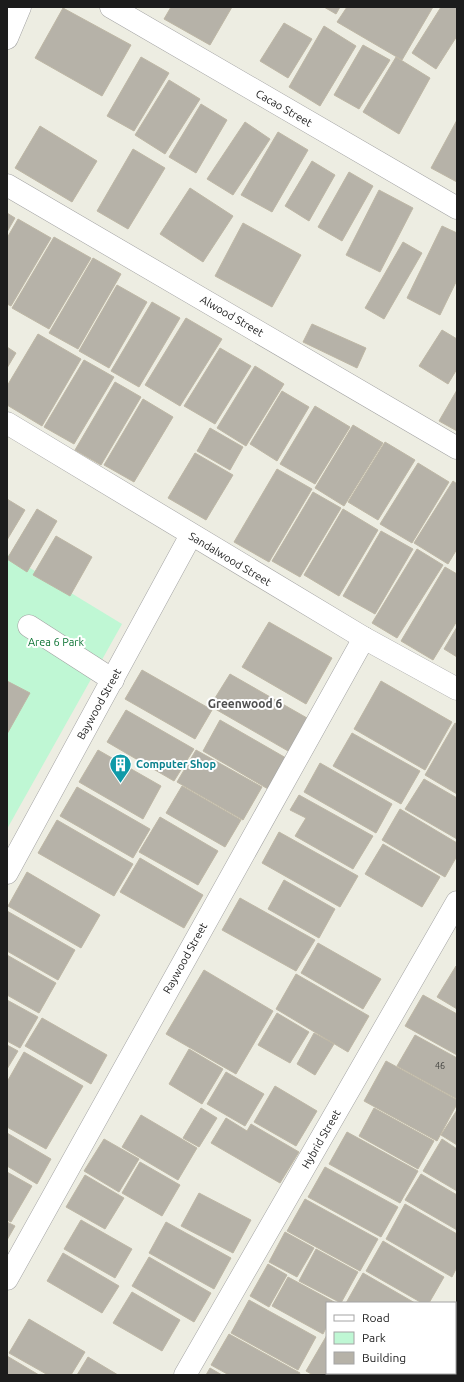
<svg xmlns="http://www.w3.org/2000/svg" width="464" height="1382" font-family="Ubuntu,sans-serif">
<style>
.park{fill:#bff7d4}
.building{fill:#b6b2a8;stroke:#beb7a5}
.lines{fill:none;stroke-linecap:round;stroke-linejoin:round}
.minor-casing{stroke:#a3a3a3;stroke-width:23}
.minor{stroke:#fff;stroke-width:22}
.labels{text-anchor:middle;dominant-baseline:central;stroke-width:4;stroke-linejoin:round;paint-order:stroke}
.number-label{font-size:9px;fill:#42423f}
.street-label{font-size:11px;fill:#1c1c1c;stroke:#fff}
.park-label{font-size:11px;fill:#0f7536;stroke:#fff}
.culture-label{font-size:11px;font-weight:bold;fill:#0d838f;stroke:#fff;text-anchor:start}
.neighbourhood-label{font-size:12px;font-weight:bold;fill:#4f4f4f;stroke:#fff}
</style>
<rect width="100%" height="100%" fill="#edede2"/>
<path class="park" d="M7,554l115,70 -115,205z"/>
<g class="building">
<path d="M171,7h61l-22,38 -46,-26z"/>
<path d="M324,7h16l-4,7z"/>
<path d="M347,7h86l-31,53 -65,-38z"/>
<path d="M441,7h16v29l-21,33 -24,-16z"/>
<path d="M63,8l68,37 -29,51 -67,-38z"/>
<path d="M284,23l28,16 -24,39 -28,-17z"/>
<path d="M324,26l32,20 -36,60 -31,-19z"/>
<path d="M363,45l27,15 -31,49 -25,-14z"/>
<path d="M141,57l28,16 -35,58 -27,-15z"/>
<path d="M396,57l34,21 -31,56 -36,-22z"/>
<path d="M169,80l31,19 -35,55 -30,-19z"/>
<path d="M201,104l26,16 -31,53 -27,-16z"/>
<path d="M457,120v62l-26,-14z"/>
<path d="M245,122l25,17 -37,56 -26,-16z"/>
<path d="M40,126l57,35 -25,41 -57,-34z"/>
<path d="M278,132l30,18 -36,62 -31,-17z"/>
<path d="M133,149l32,19 -37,61 -31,-18z"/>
<path d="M312,161l23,14 -26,46 -24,-15z"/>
<path d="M349,172l24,14 -31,55 -24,-14z"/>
<path d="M190,188l43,28 -30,46 -43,-28z"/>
<path d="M379,190l34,18 -33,64 -34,-17z"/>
<path d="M7,213l8,5 -8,14z"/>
<path d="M18,219l33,19 -40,68 -4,-2v-66z"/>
<path d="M243,223l58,32 -29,52 -57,-31z"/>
<path d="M442,226l15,7v47l-17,35 -33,-17z"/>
<path d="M54,237l37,21 -42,71 -37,-21z"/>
<path d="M403,242l19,11 -38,66 -19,-11z"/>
<path d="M93,258l28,16 -43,75 -29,-16z"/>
<path d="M117,285l30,17 -38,66 -30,-17z"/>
<path d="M152,302l28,16 -41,69 -28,-16z"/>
<path d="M186,318l36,21 -42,67 -35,-21z"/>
<path d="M312,324l54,24 -9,20 -54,-26z"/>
<path d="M442,330l15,9v30l-9,15 -29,-18z"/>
<path d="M38,334l43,25 -39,67 -35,-21v-19z"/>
<path d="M7,347l9,6 -9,15z"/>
<path d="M220,348l31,18 -36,58 -31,-18z"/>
<path d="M84,360l30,17 -40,67 -30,-17z"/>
<path d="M255,366l29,18 -38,62 -29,-18z"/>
<path d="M115,382l26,15 -40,68 -26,-15z"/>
<path d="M457,390v41l-18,-10z"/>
<path d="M282,391l27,16 -32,54 -27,-17z"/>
<path d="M143,399l30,18 -39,65 -30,-17z"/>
<path d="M315,406l35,21 -35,57 -35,-20z"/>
<path d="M353,425l30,18 -39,63 -29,-18z"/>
<path d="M210,428l33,19 -13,23 -33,-19z"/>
<path d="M385,442l30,18 -37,60 -30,-18z"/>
<path d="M195,453l38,22 -27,45 -38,-22z"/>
<path d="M418,463l31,19 -37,61 -32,-19z"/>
<path d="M277,469l35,20 -43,73 -35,-20z"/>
<path d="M453,481l4,3v65l-9,15 -34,-21z"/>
<path d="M313,492l28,16 -41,69 -28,-16z"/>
<path d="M7,499l18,11 -18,30z"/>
<path d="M37,509l20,12 -30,51 -20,-13z"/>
<path d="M343,509l35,21 -39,66 -35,-21z"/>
<path d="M381,531l32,18 -38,65 -32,-18z"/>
<path d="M56,536l36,21 -22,39 -37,-21z"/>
<path d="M417,549l26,16 -46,73 -25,-15z"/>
<path d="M445,567l12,7v47l-24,39 -32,-19z"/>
<path d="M269,622l63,36 -26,46 -64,-37z"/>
<path d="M457,627v30l-13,-8z"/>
<path d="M142,670l70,40 -17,29 -70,-40z"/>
<path d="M230,674l84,48 -19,33 -85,-49z"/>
<path d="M7,681l23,12 -23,41z"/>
<path d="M381,681l71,41 -27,48 -71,-41z"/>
<path d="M126,710l68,39 -20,32 -67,-39z"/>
<path d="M220,720l66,38 -18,31 -65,-38z"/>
<path d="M455,723l2,1v70l-32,-19z"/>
<path d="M352,733l68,38 -19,33 -68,-38z"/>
<path d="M98,750l63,36 -18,33 -64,-37z"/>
<path d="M196,750l66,37 -19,33 -66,-38z"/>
<path d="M320,763l72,41 -16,29 -72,-41z"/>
<path d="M424,779l33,19v41l-52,-30z"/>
<path d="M182,786l59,34 -16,27 -59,-34z"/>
<path d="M77,787l73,42 -17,29 -73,-42z"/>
<path d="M299,795l74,41 -20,33 -58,-33 11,-18 -16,-8z"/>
<path d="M400,809l57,34v13l-12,21 -63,-37z"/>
<path d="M160,817l58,34 -20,34 -59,-33z"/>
<path d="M57,820l76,44 -19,32 -76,-43z"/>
<path d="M279,832l79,44 -18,31 -78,-44z"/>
<path d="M383,844l57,33 -18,30 -57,-33z"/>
<path d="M140,858l63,37 -19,33 -64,-36z"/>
<path d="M27,872l73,43 -19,33 -73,-42z"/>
<path d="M284,880l51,29 -16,29 -51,-29z"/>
<path d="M240,898l75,42 -19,31 -74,-41z"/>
<path d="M7,911l68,39 -17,30 -51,-29z"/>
<path d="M318,943l63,36 -18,30 -62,-36z"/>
<path d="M7,955l49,28 -17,30 -32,-18z"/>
<path d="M456,966l1,1v42l-20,-12z"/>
<path d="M204,970l69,41 -37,63 -70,-40z"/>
<path d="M296,974l73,42 -21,36 -72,-43z"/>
<path d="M423,995l34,19v41l-52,-29z"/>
<path d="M7,1000l31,17 -18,31 -13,-7z"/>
<path d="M277,1013l32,19 -19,31 -32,-18z"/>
<path d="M42,1018l65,37 -16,29 -66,-38z"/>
<path d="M314,1033l20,11 -19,31 -18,-11z"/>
<path d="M415,1035l42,23v41l-60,-33z"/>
<path d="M7,1045l11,6 -11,18z"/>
<path d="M189,1049l34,20 -21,35 -33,-20z"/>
<path d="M24,1052l59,34 -37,63 -39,-22v-45z"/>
<path d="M386,1061l71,39v4l-20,37 -73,-40z"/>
<path d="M226,1072l38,22 -19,32 -38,-22z"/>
<path d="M275,1086l42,25 -21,35 -42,-24z"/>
<path d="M201,1108l16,10 -18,29 -16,-9z"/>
<path d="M374,1108l60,33 -16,28 -59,-33z"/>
<path d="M457,1110v35l-16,-10z"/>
<path d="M141,1115l56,33 -19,32 -56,-33z"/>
<path d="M226,1118l21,13 4,-7 48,28 -19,31 -69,-40z"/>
<path d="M347,1132l71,39 -18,32 -71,-39z"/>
<path d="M7,1133l44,26 -14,25 -30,-18z"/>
<path d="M104,1139l35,20 -20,33 -35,-21z"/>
<path d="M442,1139l15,10v42l-34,-20z"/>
<path d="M140,1162l40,23 -18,31 -40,-23z"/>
<path d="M325,1167l73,40 -17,30 -73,-40z"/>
<path d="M7,1172l25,14 -21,36 -4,-2z"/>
<path d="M421,1174l36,21v35l-52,-30z"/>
<path d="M85,1175l39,23 -19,31 -39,-22z"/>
<path d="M199,1193l52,27 -18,33 -52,-27z"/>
<path d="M305,1199l73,40 -18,32 -73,-40z"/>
<path d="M405,1204l52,30v33l-5,10 -66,-38z"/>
<path d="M81,1220l51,29 -17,29 -51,-29z"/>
<path d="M7,1222l8,4 -8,14z"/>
<path d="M166,1222l65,36 -17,31 -65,-36z"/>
<path d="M285,1232l29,16 -17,29 -28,-15z"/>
<path d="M383,1241l61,36 -15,26h-7l-56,-32z"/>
<path d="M316,1249l42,23 -17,31 -42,-22z"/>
<path d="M63,1253l56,33 -17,27 -55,-32z"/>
<path d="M149,1257l62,36 -17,29 -62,-36z"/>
<path d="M268,1264l19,11 -18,32 -19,-11z"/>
<path d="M363,1273l52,30h-69z"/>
<path d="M288,1277l48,26h-9v23l-4,8 -51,-28z"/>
<path d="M132,1292l48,28 -18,31 -49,-28z"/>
<path d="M249,1300l67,37 -18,33 -67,-37z"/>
<path d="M29,1319l56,33 -14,23h-23l-39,-22z"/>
<path d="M229,1334l71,39 -1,2h-70l-18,-10z"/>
<path d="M327,1335v38h80l-1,2h-93l-7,-4z"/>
<path d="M7,1356l32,19h-32z"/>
<path d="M88,1357l30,18h-41z"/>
<path d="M210,1368l12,7h-16z"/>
</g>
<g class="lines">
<defs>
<g id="minor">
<path d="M111,7l346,201"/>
<path d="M7,38l13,-31"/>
<path d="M7,185l450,263"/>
<path d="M7,423l357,215 93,51"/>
<path d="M29,626l84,54"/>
<path d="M7,873l184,-338"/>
<path d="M7,1279l357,-641"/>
<path d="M455,1338l2,-4"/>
<path d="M185,1375l272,-473"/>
<path d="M434,1375l1,-2"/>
</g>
</defs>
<use href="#minor" class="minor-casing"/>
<use href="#minor" class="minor"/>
</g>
<defs>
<symbol id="building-pin" viewBox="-11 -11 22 30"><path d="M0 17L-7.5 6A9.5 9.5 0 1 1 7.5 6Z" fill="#0f9aa8" stroke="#fff"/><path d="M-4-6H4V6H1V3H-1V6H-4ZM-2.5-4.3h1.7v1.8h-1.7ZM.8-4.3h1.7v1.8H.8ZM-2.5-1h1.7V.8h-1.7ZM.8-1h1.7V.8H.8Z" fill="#fff"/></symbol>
</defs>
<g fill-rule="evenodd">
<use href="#building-pin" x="108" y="752" width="25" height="34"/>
</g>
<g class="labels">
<g class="number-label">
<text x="440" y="1066">46</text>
</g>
<g class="street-label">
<text transform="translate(284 108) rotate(30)">Cacao Street</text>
<text transform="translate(232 316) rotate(30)">Alwood Street</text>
<text transform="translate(230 559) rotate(31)">Sandalwood Street</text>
<text transform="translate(99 704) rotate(-61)">Baywood Street</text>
<text transform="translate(185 958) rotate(-61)">Raywood Street</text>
<text transform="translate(321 1139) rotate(-60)">Hybrid Street</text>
</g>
<g class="park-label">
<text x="56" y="642">Area 6 Park</text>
</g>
<g class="culture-label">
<text x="136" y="764">Computer Shop</text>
</g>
<g class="neighbourhood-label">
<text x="245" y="703">Greenwood 6</text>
</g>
</g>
<rect width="464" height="1382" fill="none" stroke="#1c1c1c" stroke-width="16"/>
<rect x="326" y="1302" width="130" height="72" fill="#ffffff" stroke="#a4a4a4"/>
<rect x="334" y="1315" width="20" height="6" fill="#ffffff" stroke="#a4a4a4"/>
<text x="362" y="1322" font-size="12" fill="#1c1c1c">Road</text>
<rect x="334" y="1332" width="20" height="12" fill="#bff7d4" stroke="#a4a4a4"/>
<text x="362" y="1342" font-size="12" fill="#1c1c1c">Park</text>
<rect x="334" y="1352" width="20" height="12" fill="#b6b2a8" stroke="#a4a4a4"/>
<text x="362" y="1362" font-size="12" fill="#1c1c1c">Building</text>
</svg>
